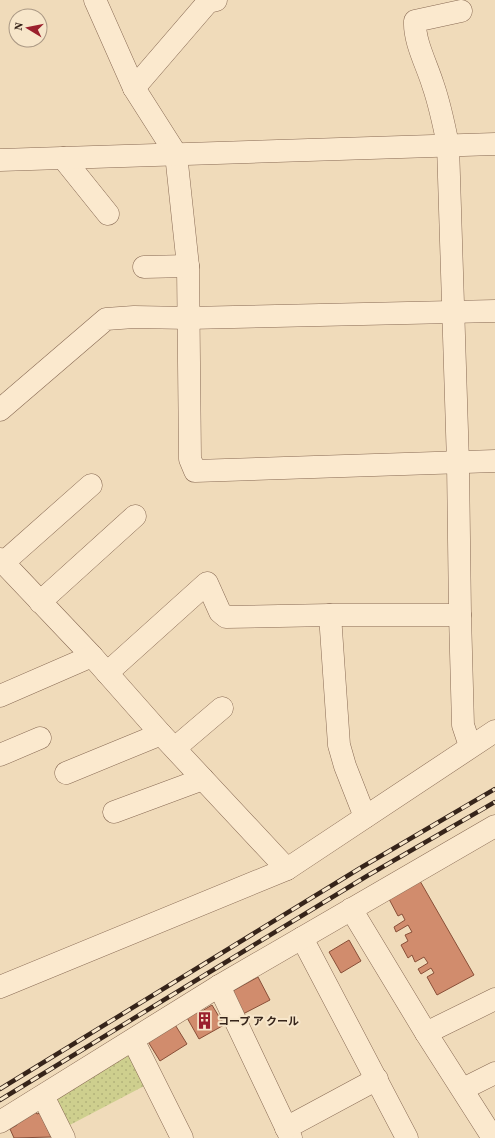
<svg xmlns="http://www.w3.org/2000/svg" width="495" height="1138" font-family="'Source Serif 4','Noto Sans JP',serif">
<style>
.park{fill:url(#park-dots)}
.building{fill:#d18c6d;stroke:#894f38}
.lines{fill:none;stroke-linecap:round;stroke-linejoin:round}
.minor-casing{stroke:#886a54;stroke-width:23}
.minor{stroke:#fbe9ce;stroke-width:22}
.rail-casing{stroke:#36241a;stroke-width:4.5}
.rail{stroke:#f7e6ca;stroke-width:3;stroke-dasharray:9;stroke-linecap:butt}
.labels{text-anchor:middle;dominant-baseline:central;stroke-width:4;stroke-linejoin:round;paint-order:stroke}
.poi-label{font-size:11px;font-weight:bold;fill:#36241a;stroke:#f7e6ca;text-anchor:start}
</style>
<defs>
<pattern id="park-dots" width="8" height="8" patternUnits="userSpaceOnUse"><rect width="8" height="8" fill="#cecf8e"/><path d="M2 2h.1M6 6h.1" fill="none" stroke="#b2b27a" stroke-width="1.8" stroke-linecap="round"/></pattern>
</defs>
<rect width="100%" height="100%" fill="#f0dbba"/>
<path class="park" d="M128,1052l18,33 -80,42 -12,-30z"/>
<g class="building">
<path d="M420,881l54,94 -37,20 -10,-18 7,-4 -3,-5 -10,6 -3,-5 10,-6 -4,-6 -9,5 -3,-7 -4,3 -7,-13 7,-4 -3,-6 7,-3 -4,-7 -12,7 -2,-5 11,-7 -3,-6 -4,2 -9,-17z"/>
<path d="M349,940l12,21 -20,12 -12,-21z"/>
<path d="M258,977l12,23 -27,14 -12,-22z"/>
<path d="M212,1005l12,20 -25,14 -13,-23 14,-8 2,3z"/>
<path d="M174,1023l13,21 -27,17 -13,-21z"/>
<path d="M35,1111l2,3 3,-1 11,24 -37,1 -4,-9 7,-4 -2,-4z"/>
</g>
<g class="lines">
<defs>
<g id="minor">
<path d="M95,0l39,88 42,66 12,112 2,193 5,12 300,-10"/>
<path d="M461,11l-46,10c-1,21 12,44 18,64 7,20 11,40 15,60l10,318 2,152 3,110 7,21"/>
<path d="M134,88l74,-86 8,-2"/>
<path d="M63,158l45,56"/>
<path d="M0,160l495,-16"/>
<path d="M144,267l44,-1"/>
<path d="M0,410l106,-91 28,-2 55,1 306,-7"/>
<path d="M0,559l92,97 69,78 126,135"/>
<path d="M3,563l88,-78"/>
<path d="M40,602l95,-86"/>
<path d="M330,615l9,130 6,21 20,51"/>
<path d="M107,673l100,-90 13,29 6,5 104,-2h130"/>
<path d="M0,696l92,-40"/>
<path d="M175,748l47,-40"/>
<path d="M0,755l40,-17"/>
<path d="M66,773l95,-39"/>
<path d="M114,812l89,-33"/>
<path d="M351,909l75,124 67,105"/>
<path d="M302,938l105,200"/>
<path d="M219,986l72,152"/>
<path d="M0,987l287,-118 208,-138"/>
<path d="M426,1033l69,-34"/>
<path d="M133,1040l49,98"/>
<path d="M463,1089l32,-16"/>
<path d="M43,1096l21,42"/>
<path d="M0,1122l219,-136 276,-160"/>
<path d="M286,1128l91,-49"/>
</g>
</defs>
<use href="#minor" class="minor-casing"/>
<use href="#minor" class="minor"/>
<defs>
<g id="rail">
<path d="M0,1089l362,-222 133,-78"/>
<path d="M0,1100l367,-224 128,-74"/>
</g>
</defs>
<use href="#rail" class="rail-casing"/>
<use href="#rail" class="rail"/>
</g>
<defs>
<symbol id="building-bare" viewBox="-9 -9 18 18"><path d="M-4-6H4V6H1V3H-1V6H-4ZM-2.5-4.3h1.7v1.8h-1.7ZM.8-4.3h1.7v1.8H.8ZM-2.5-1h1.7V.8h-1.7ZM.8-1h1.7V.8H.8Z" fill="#9b202d" stroke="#f7e6ca" stroke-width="2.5" paint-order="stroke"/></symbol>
</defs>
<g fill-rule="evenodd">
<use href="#building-bare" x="192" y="1008" width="25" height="25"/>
</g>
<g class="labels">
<g class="poi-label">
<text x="218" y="1021">コープ ア クール</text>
</g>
</g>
<g transform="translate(28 28) rotate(280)"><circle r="19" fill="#f7e6ca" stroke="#aa9884"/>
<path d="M0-3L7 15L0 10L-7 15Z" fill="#9b202d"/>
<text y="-6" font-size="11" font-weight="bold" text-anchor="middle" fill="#36241a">N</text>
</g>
</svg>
